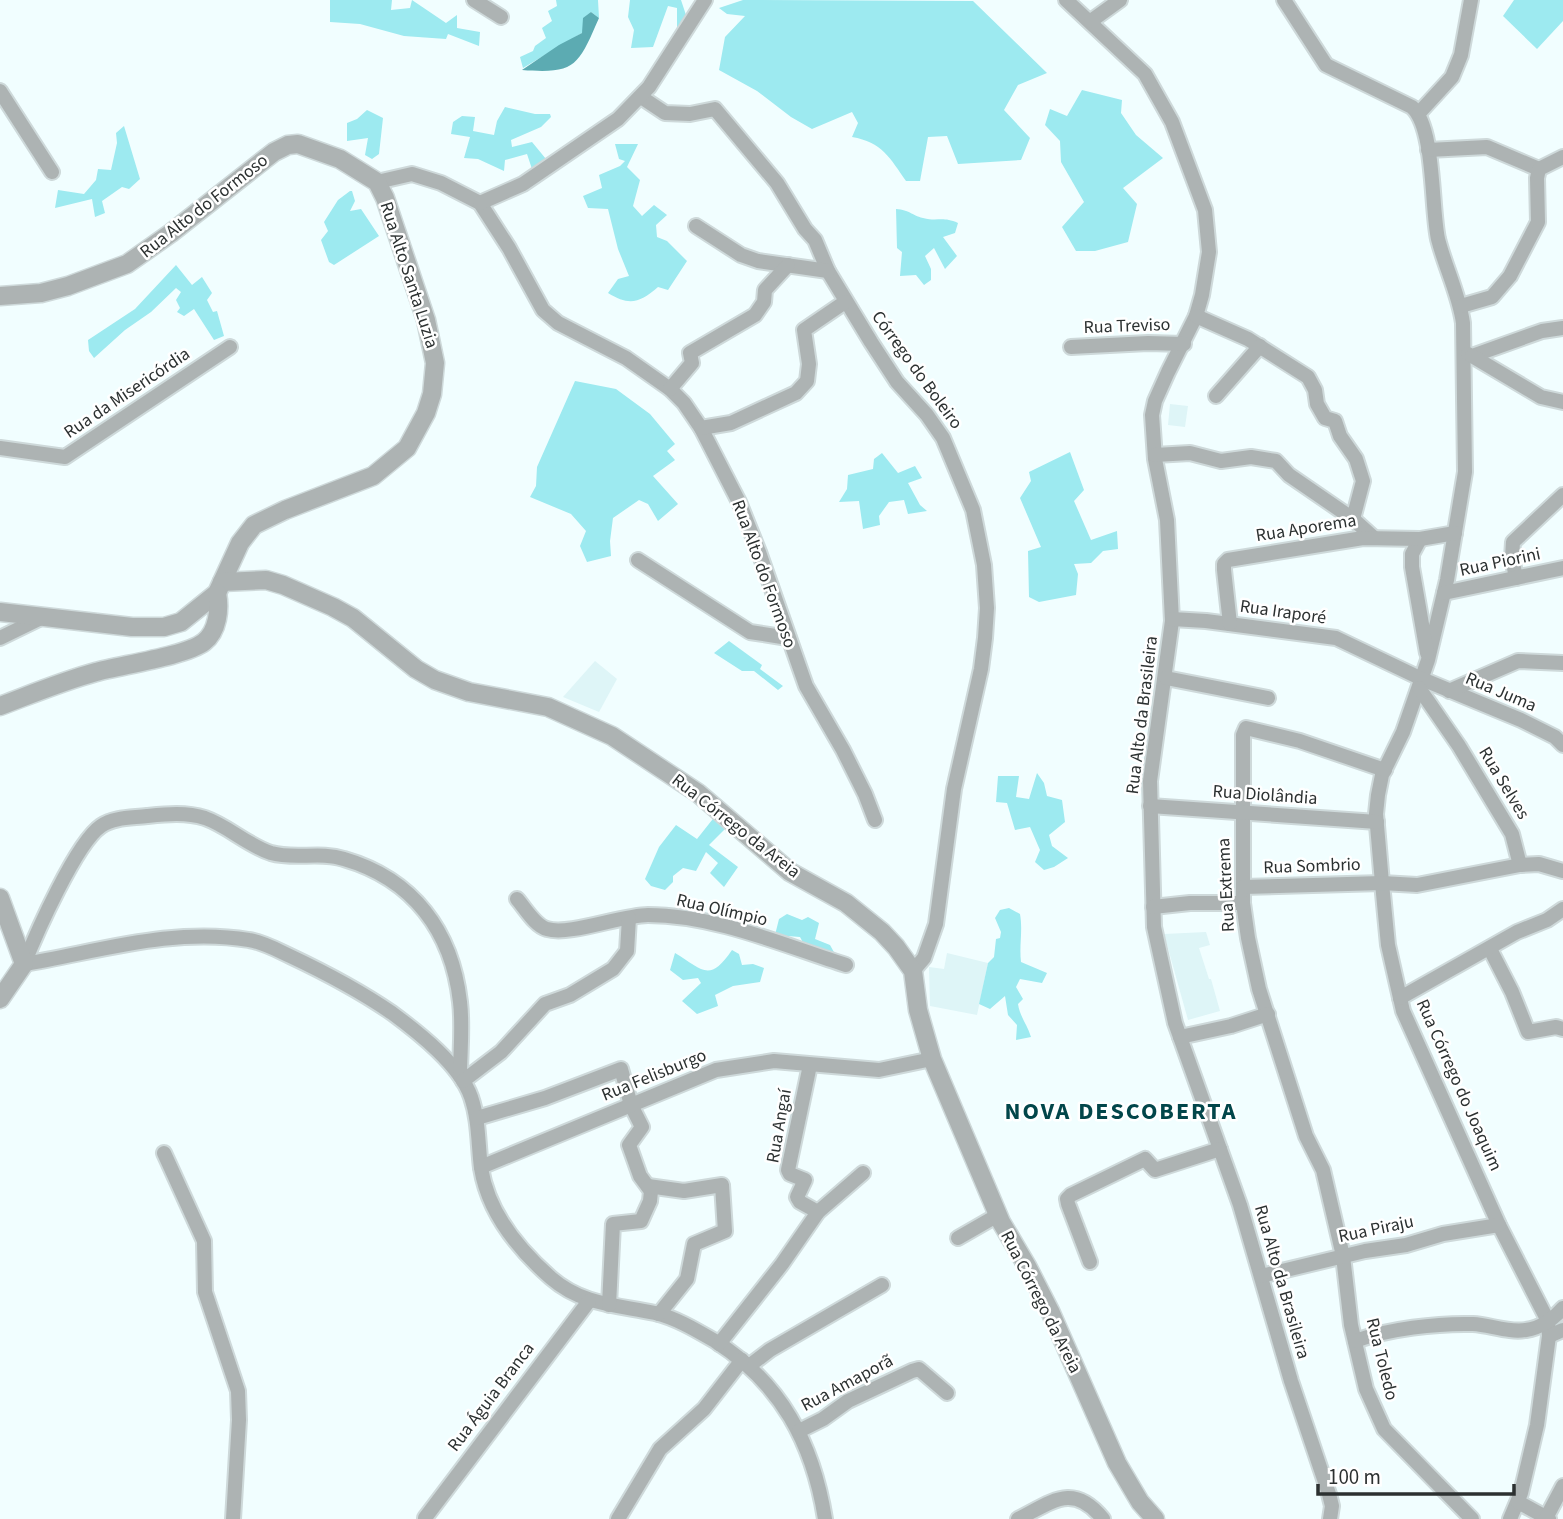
<svg xmlns="http://www.w3.org/2000/svg" width="1563" height="1519" font-family="'Source Sans 3',sans-serif">
<style>
.built{fill:#def5f7}
.green{fill:#9deaf0}
.water{fill:#5cabb2}
.lines{fill:none;stroke-linecap:round;stroke-linejoin:round}
.minor-casing{stroke:#ced9da;stroke-width:18}
.tertiary-casing{stroke:#ced9da;stroke-width:21}
.minor{stroke:#adb3b3;stroke-width:14}
.tertiary{stroke:#adb3b3;stroke-width:18}
.labels{text-anchor:middle;dominant-baseline:central;stroke-width:5;stroke-linejoin:round;paint-order:stroke}
.street-label{font-size:18px;fill:#2c3131;stroke:#fff}
.district-label{font-size:24px;font-weight:bold;letter-spacing:2px;fill:#02464a;stroke:#fff}
</style>
<rect width="100%" height="100%" fill="#f1feff"/>
<g class="built">
<path d="M1170,404l18,2 -3,21 -17,-2z"/>
<path d="M595,661l22,18 -18,33 -36,-15z"/>
<path d="M1206,932l4,13 -11,3 10,31h2l9,32 -32,9 -24,-86z"/>
<path d="M947,953l41,10 -11,52 -47,-9 -1,-39 15,2z"/>
</g>
<g class="green">
<path d="M330,0h62l-1,10 19,-2 2,-8 34,23 11,-8v13l23,4 -1,14 -31,-12 -2,5 -42,-3 -44,-12 -30,-2z"/>
<path d="M556,0h42l1,18 -8,-6 -9,21 -59,35 -3,-11 13,-6 2,-5 11,-8 -4,-10 10,-7 -4,-10 9,-5z"/>
<path d="M630,0h51l5,15 -9,18v-25l-9,-2 -15,41 -22,1 3,-18 -6,-13z"/>
<path d="M743,0l230,1 74,72 -29,12 -14,25 26,28 -9,22 -63,4 -11,-28 -19,1 -8,44h-14c-16,-23 -24,-39 -54,-44l6,-14 -6,-11 -40,17 -21,-12 -34,-26 -38,-21 6,-33 20,-21 -18,-2 -8,-6z"/>
<path d="M1514,0h49v21l-26,28 -34,-33z"/>
<path d="M1082,90l40,10 -1,13 15,22 27,23 -40,30 14,16 -9,38 -33,9h-19l-14,-24 22,-25 -23,-40 -1,-21 -15,-16 5,-16 17,7z"/>
<path d="M505,107l30,7h15l1,3 -10,10 -30,13 1,7 20,-5 14,17 -14,10 -5,-15 -22,6 -1,11 -26,-12 -14,-1 6,-21 -19,-3 2,-12 9,-6 13,1 -2,14 21,4 3,-14z"/>
<path d="M367,110l16,8 -4,36 -7,5 -7,-4 3,-17 -21,3v-18l10,-4z"/>
<path d="M124,126l16,53 -11,10 -7,-2 -20,14 3,12 -10,4 -3,-18 -37,9 3,-18 26,4 12,-14 2,-11 13,1 6,-27 -1,-10z"/>
<path d="M615,144h23l-11,23 13,13 -7,26 9,10 12,-11 13,10 -11,10 1,12 10,4 20,20 -19,29 -10,-3c-18,16 -29,19 -50,6l10,-14 11,-3 -11,-27 -10,-40 -20,-1 -5,-12 19,-8 -3,-13 21,-9 5,-5 -6,-2z"/>
<path d="M350,191h2l3,10 -5,10 11,-2 18,27 -45,29 -5,-3 -8,-22 7,-9 -4,-9 14,-22z"/>
<path d="M896,209c14,1 15,6 27,9 15,4 19,-2 35,5l-3,10 -12,4 14,19 -12,13 -11,-21 -9,8 6,13v11l-7,5 -8,-10 -16,1 2,-24 -5,-4z"/>
<path d="M176,265l16,20 10,-8 10,16 -5,7 6,12 4,-1 7,25 -10,4 -20,-31 -10,7 -7,-4 3,-4 -4,-8 5,-8 -5,-4 -25,24 -26,18 -31,28 -5,-7 -1,-11 47,-31z"/>
<path d="M575,381l41,8 34,25 25,30 -8,7 8,9 -22,16 25,28 -20,17 -10,-17 -9,-4 -26,18 -3,23 1,15 -24,6 -7,-16 6,-15 -15,-17 -41,-17 6,-11 1,-19z"/>
<path d="M1070,452l14,38 -10,11 17,39 26,-9 1,18 -15,2 -12,12 -17,1 4,10 -2,21 -37,7 -10,-5 -1,-46 13,-4 -21,-49 11,-17 -2,-9z"/>
<path d="M882,453l16,20 17,-7 7,12 -14,5 12,22 7,6 -19,3 -4,-14 -15,2 -10,14 1,9 -17,4 -4,-28 -20,1 8,-13 1,-14 25,-6 1,-10z"/>
<path d="M729,641l33,24 -2,4 23,17 -5,4 -24,-19h-12l-28,-18z"/>
<path d="M1037,773l7,10 3,13 15,4 3,22 -16,13 3,11 16,12 -14,9 -10,3 -9,-8 5,-12 -10,-23 -15,3 -8,-27 -11,-1 2,-26h21l-3,21 13,2z"/>
<path d="M716,815l13,10 -20,20 29,22 -14,20 -14,-14 8,-10 -12,-11 -10,19 -13,-3 -10,8v6l-8,8 -14,-4 -6,-7 14,-32 17,-22 21,14z"/>
<path d="M1009,908l11,6c3,17 -1,31 1,48l26,11 -5,10 -22,-4 -4,8 7,12 -5,5c2,13 9,20 13,33l-15,3 1,-15 -9,-10 -3,-19 -15,13 -11,-5 9,-41 6,-6 2,-18 4,-1 1,-6 -6,-14 5,-8z"/>
<path d="M787,914l15,6 6,-3 11,6 -4,16 15,6 5,9 -28,-4 -7,-13 -25,-2 4,-16z"/>
<path d="M732,950l7,4 3,11 11,-1 11,4 -4,14 -27,4 -18,9 3,11 -21,8 -15,-13 19,-18 -3,-5 -15,2 -13,-10 5,-17c27,16 34,31 57,-3z"/>
</g>
<path class="water" d="M591,12l8,6c-21,48 -23,56 -77,52l37,-25 23,-12 1,-15z"/>
<g class="lines">
<defs>
<g id="minor">
<path d="M474,0l27,17"/>
<path d="M1066,0l79,74 27,48 33,88 4,42 -7,43 -6,21 -28,56 -13,29 -3,14 3,44 12,61 5,101 -22,160 4,146 21,96 65,182 51,176 38,113 3,12 -2,13"/>
<path d="M1284,0l42,65 86,42c23,21 19,99 26,132 7,28 21,55 25,84l2,149 -18,108 -19,80 -25,72 -21,43 -4,20 -2,19 6,69 6,62 15,66 96,214 49,96 1,15 -12,89 -16,68 -11,26"/>
<path d="M1091,21l29,-21"/>
<path d="M0,91l52,81"/>
<path d="M641,97l24,16 25,1 25,-5 62,74 28,46 10,11 13,31 43,71 26,40 30,33 16,23 30,72 11,55 3,43 -2,30 -4,31 -27,120 -18,135 -12,34 -11,13"/>
<path d="M1419,113l33,-36 9,-22 10,-55"/>
<path d="M1428,150l59,-3 52,22"/>
<path d="M377,182l35,-8 29,9 39,20 29,45 34,62 15,13 68,35 44,31 14,14 17,25 38,74 20,50 47,134 37,64 22,44 10,26"/>
<path d="M480,203l43,-19 95,-65 31,-32 56,-87"/>
<path d="M696,226l45,29 17,6 70,10"/>
<path d="M1461,306l31,-9 18,-21 28,-54 -1,-44 2,-9 24,-12"/>
<path d="M1196,316l52,23 60,38 7,13 2,14 8,14 10,3 5,15 16,23 7,22 -10,38"/>
<path d="M1071,347l77,-4 36,1"/>
<path d="M1468,354l4,2 70,-25 21,-3"/>
<path d="M1472,356l69,41 22,5"/>
<path d="M670,389l22,-26 -2,-10 65,-38 9,-13 1,-12 23,-25"/>
<path d="M1216,396l44,-50"/>
<path d="M701,428l30,-5 65,-30 11,-12 2,-17 -5,-34 41,-28"/>
<path d="M0,448l65,9 165,-110"/>
<path d="M1155,455l35,-2 31,8 30,-4 25,4 13,14 64,44 21,19"/>
<path d="M1420,539l-8,15v13l15,86"/>
<path d="M638,560l112,72 38,6"/>
<path d="M1516,578l-4,-20 1,-16 50,-47"/>
<path d="M1444,593l119,-25"/>
<path d="M1172,619l34,2 130,17 86,41 99,41 34,17 8,8"/>
<path d="M1230,624l-6,-54v-6l4,-4 135,-22 57,1 35,-6"/>
<path d="M0,638l43,-21"/>
<path d="M1166,678l102,20"/>
<path d="M1419,688l40,58 53,88 8,31"/>
<path d="M1449,691l69,-30 45,2"/>
<path d="M1385,770l-85,-29 -54,-13 -3,7v168l5,35 11,51 47,147 17,34 20,86 8,69 15,64 18,40 88,90"/>
<path d="M1150,806l227,16"/>
<path d="M1243,887l139,-4 35,2 103,-20 19,-1 24,7"/>
<path d="M517,899c8,9 18,27 30,30 22,7 75,-14 101,-14 67,0 135,30 198,50"/>
<path d="M1153,907l37,-4h53"/>
<path d="M1490,949l22,43 16,40 28,-5 7,2"/>
<path d="M24,964c73,-12 149,-37 225,-24 14,2 28,10 41,16 36,17 70,35 102,57 27,20 68,52 79,84 8,23 7,47 10,71 7,44 38,82 70,110 31,27 66,27 104,35 21,5 41,17 60,28 66,42 98,102 110,178"/>
<path d="M24,964c12,-30 52,-121 77,-138 13,-9 31,-8 46,-10 20,-2 39,-4 58,2 23,8 42,27 66,35 24,7 49,-2 73,6 69,20 108,72 116,143 3,24 0,50 0,74"/>
<path d="M1400,998l117,-66 30,-12 16,-11"/>
<path d="M1180,1037l51,-11 37,-12"/>
<path d="M810,1065l-22,105 2,4 15,6 -8,17 3,5 18,10"/>
<path d="M463,1081l38,-29 44,-48 25,-9 43,-26 14,-18 2,-33"/>
<path d="M477,1118l68,-20 76,-29 10,36 11,22 -13,18 11,31 11,15 -1,10 -9,20 -28,3 -4,81"/>
<path d="M164,1153l40,88 1,51 33,99 1,29 -6,99"/>
<path d="M481,1167l235,-97 58,-9 105,9 53,-11"/>
<path d="M648,1186l36,5 38,-6 3,46 -31,13 -7,35 -28,35"/>
<path d="M958,1238l40,-23"/>
<path d="M1090,1262l-22,-58 -1,-5 4,-4 74,-36 10,11 65,-21"/>
<path d="M1261,1276l104,-25 41,-6 37,-11 56,-9"/>
<path d="M1549,1336l14,-6"/>
<path d="M1355,1341c33,-12 82,-18 118,-17 17,1 36,9 53,6 14,-2 28,-11 37,-22"/>
<path d="M719,1344l63,-80 36,-52 45,-39"/>
<path d="M749,1366l21,-16 112,-65"/>
<path d="M799,1431l24,-12 25,-18 64,-30 7,-2 28,24"/>
<path d="M1518,1502l31,17"/>
<path d="M425,1518l164,-217"/>
<path d="M1546,1518l17,-32"/>
<path d="M618,1519l42,-70 44,-40 38,-49"/>
<path d="M1018,1519c34,-17 55,-37 85,0"/>
</g>
<g id="tertiary">
<path d="M0,296l41,-3 27,-7 59,-22 44,-31 103,-81 14,-7 10,-1 42,15 37,23 8,16 41,122 9,43 -3,31 -6,19 -19,35 -34,28 -88,34 -31,15 -14,18 -23,50 -36,29 -17,5h-32l-132,-15"/>
<path d="M222,582l44,-2 17,5 50,22 20,11 63,51 19,11 34,12 79,15 64,29 86,57 92,79 56,31 36,29 14,15 17,24 5,39 14,49 69,163 26,44 23,45 67,152 23,39 15,17"/>
<path d="M0,706c32,-12 63,-25 96,-34 25,-7 90,-16 108,-30 14,-11 16,-33 13,-49"/>
<path d="M0,898l24,66 -24,35"/>
</g>
</defs>
<use href="#minor" class="minor-casing"/>
<use href="#tertiary" class="tertiary-casing"/>
<use href="#minor" class="minor"/>
<use href="#tertiary" class="tertiary"/>
</g>
<g class="labels">
<g class="street-label">
<text transform="translate(204 206) rotate(-38)">Rua Alto do Formoso</text>
<text transform="translate(409 275) rotate(72)">Rua Alto Santa Luzia</text>
<text transform="translate(1127 326) rotate(-2)">Rua Treviso</text>
<text transform="translate(917 370) rotate(54)">Córrego do Boleiro</text>
<text transform="translate(127 393) rotate(-34)">Rua da Misericórdia</text>
<text transform="translate(1306 528) rotate(-9)">Rua Aporema</text>
<text transform="translate(1500 562) rotate(-12)">Rua Piorini</text>
<text transform="translate(764 574) rotate(70)">Rua Alto do Formoso</text>
<text transform="translate(1283 612) rotate(8)">Rua Iraporé</text>
<text transform="translate(1501 692) rotate(23)">Rua Juma</text>
<text transform="translate(1142 715) rotate(-83)">Rua Alto da Brasileira</text>
<text transform="translate(1504 783) rotate(59)">Rua Selves</text>
<text transform="translate(1265 795) rotate(4)">Rua Diolândia</text>
<text transform="translate(736 826) rotate(38)">Rua Córrego da Areia</text>
<text transform="translate(1312 866) rotate(-2)">Rua Sombrio</text>
<text transform="translate(1226 885) rotate(-93)">Rua Extrema</text>
<text transform="translate(722 910) rotate(13)">Rua Olímpio</text>
<text transform="translate(654 1075) rotate(-22)">Rua Felisburgo</text>
<text transform="translate(1459 1085) rotate(66)">Rua Córrego do Joaquim</text>
<text transform="translate(779 1126) rotate(-80)">Rua Angaí</text>
<text transform="translate(1376 1229) rotate(-12)">Rua Piraju</text>
<text transform="translate(1282 1282) rotate(74)">Rua Alto da Brasileira</text>
<text transform="translate(1041 1302) rotate(63)">Rua Córrego da Areia</text>
<text transform="translate(1382 1359) rotate(76)">Rua Toledo</text>
<text transform="translate(847 1383) rotate(-28)">Rua Amaporã</text>
<text transform="translate(491 1397) rotate(-53)">Rua Águia Branca</text>
</g>
<g class="district-label">
<text x="1121" y="1111">NOVA DESCOBERTA</text>
</g>
</g>
<path d="M1318 1484v10h196v-10" fill="none" stroke="#2c3131" stroke-width="3.5"/>
<text x="1328" y="1484" font-size="21" fill="#2c3131" stroke="#ffffff" stroke-width="5" paint-order="stroke">100 m</text>
</svg>
